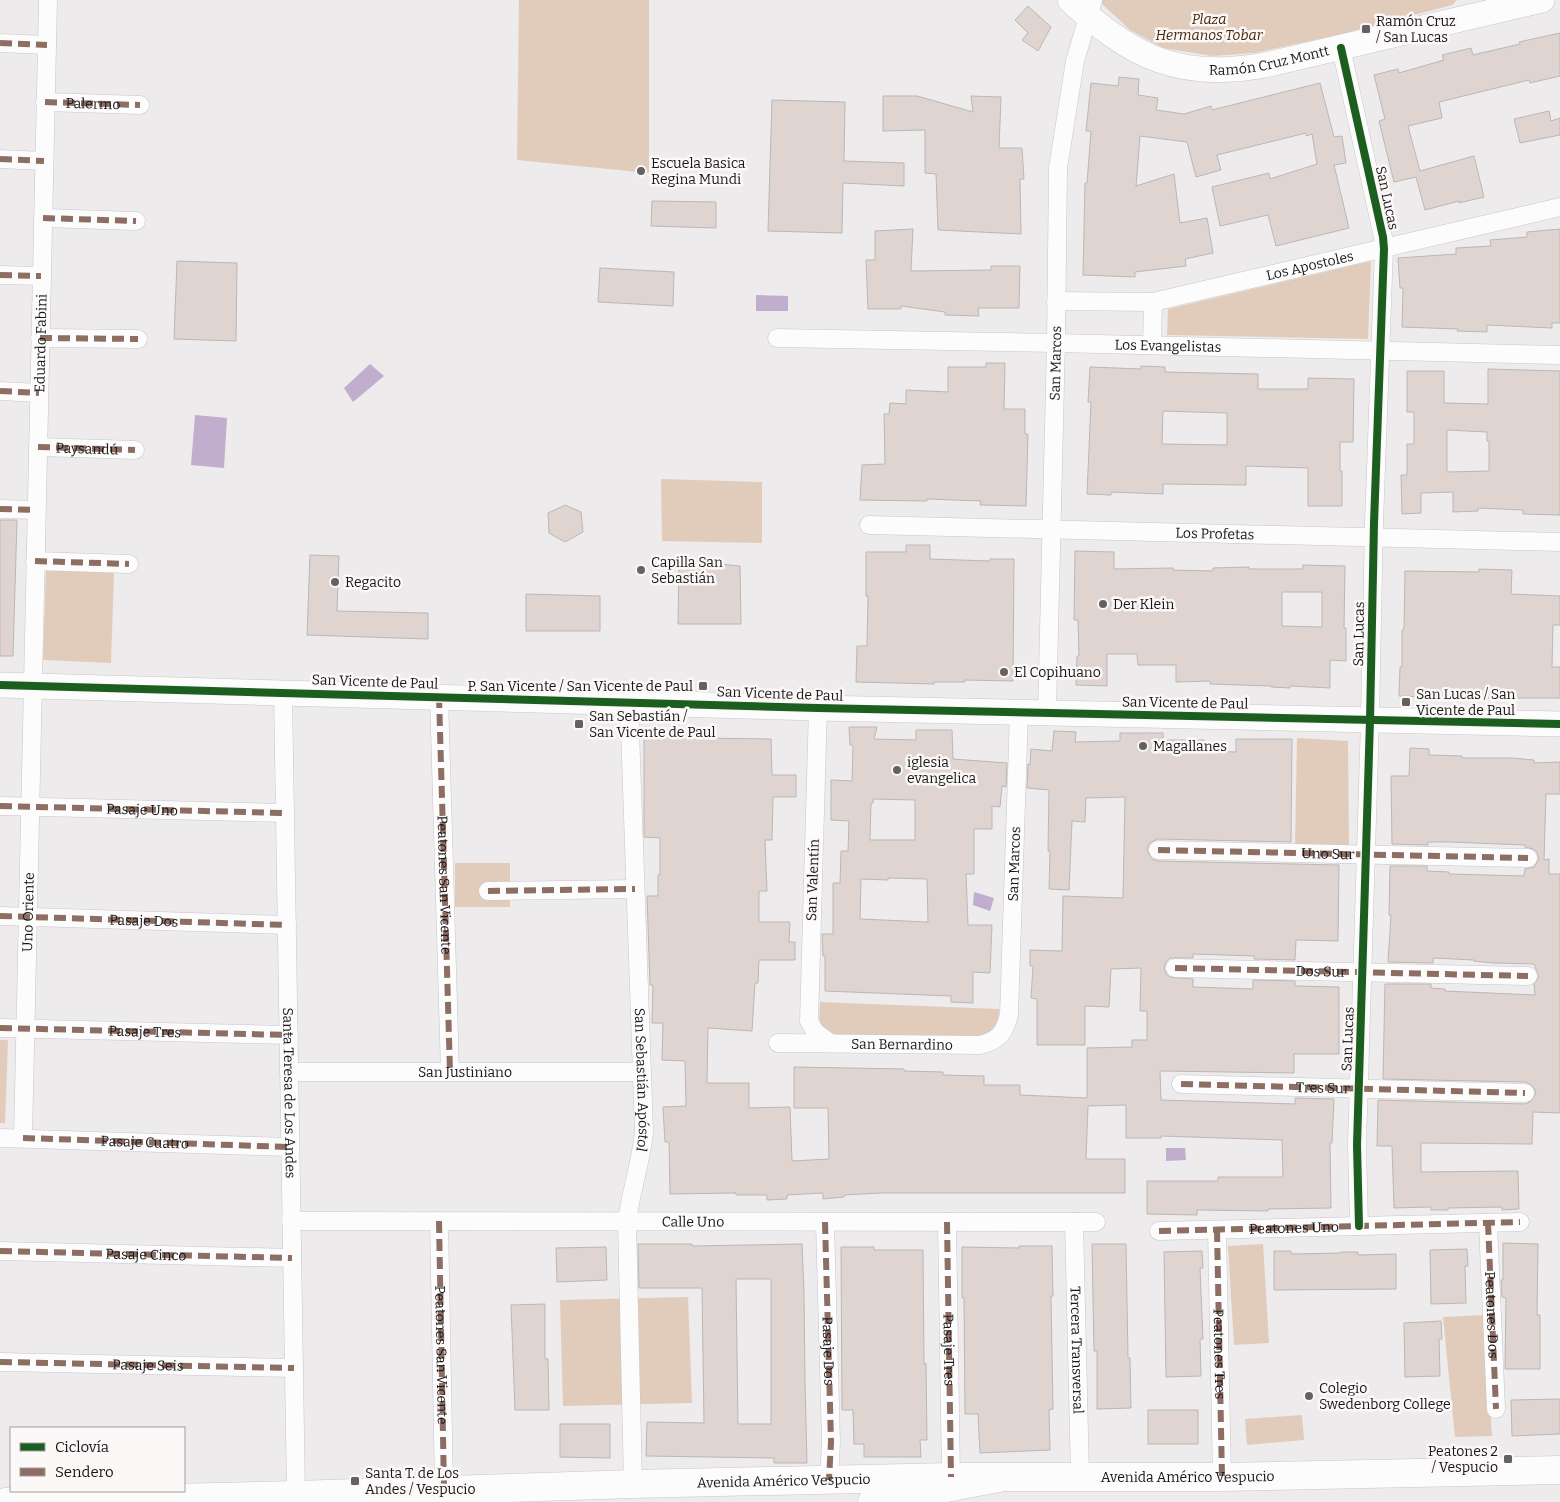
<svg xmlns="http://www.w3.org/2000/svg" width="1560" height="1502" font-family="Bitter,serif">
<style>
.green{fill:#e1ccbc}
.water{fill:#c1adcd}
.building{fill:#e0d4d1;stroke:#b9b7b7;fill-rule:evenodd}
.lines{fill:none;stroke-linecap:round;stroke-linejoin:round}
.street-casing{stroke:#c8c6c6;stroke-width:19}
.secondary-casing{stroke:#c8c6c6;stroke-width:26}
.primary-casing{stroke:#c8c6c6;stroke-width:29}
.highway-casing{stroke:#c8c6c6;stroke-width:29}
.street{stroke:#fcfcfc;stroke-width:18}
.secondary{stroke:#fcfcfc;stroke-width:25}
.primary{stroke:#fcfcfc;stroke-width:28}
.highway{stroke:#fcfcfc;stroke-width:28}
.quiet{stroke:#8d6e63;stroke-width:6;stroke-dasharray:12 6;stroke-linecap:butt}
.cycleway-casing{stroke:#fcf8f8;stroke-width:11}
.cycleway{stroke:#1b5e20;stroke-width:8}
.poi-dot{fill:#636162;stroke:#fcf8f8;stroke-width:2}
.labels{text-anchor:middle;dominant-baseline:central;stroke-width:5;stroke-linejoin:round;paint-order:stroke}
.park-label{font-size:14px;font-style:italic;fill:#432709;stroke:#fcf8f8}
.poi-label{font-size:14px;fill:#181717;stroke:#fcf8f8;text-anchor:start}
.street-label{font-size:14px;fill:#181717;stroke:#fcf8f8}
</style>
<rect width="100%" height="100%" fill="#edebec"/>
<g class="green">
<path d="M519,0h130v173l-132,-13z"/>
<path d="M1101,0h356l-5,5 -114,30 -84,18 -42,3 -49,-8 -33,-18 -30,-28z"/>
<path d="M1371,261l-3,78 -201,-4 1,-26z"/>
<path d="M661,479l101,3v61l-100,-2z"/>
<path d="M46,570l68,2 -3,91 -68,-3z"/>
<path d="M1297,738l51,3 1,104 -54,1z"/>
<rect x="455" y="863" width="55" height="44"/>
<path d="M820,1002l179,7 -1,16 -8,13h-157l-14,-13z"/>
<path d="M0,1040h8l-3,83h-5z"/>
<path d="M1263,1244l6,99 -35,2 -6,-99z"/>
<path d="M688,1297l4,106 -129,3 -3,-106z"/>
<path d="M1483,1315l9,121 -37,1 -12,-120z"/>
<path d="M1302,1415l2,25 -57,5 -2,-26z"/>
</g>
<g class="water">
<path d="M756,295l32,1v15h-32z"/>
<path d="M370,364l14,12 -31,26 -9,-14z"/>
<path d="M195,415l32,3 -3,50 -33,-3z"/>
<path d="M974,892l20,6 -4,13 -17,-6z"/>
<path d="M1166,1148h19l1,12 -20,1z"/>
</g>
<g class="building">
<path d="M1028,6l23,21 -13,24 -16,-11 6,-7 -13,-13z"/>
<path d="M1560,33v43l-30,7 -1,-3 -90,22 3,16 -34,8 12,45 54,-15 10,41 -25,6v-2l-34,9 -9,-33 -22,5 -15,-61 6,-2 -11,-44 24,-6 1,4 45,-13 -2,-5 29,-7 2,7 47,-11 -1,-2z"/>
<path d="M1119,77l20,2 -1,16 20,3 -2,12 28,4 27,-8 1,4 108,-27 14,54 8,-1 4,27 -12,2 15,63 -73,18 -8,-31 -48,11 -8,-39 57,-14 1,6 47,-15 -5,-30 -6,2v-3l-89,22 4,15 -25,7 -9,-35 -47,-6 -4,50 38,-12 6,49 27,-5 6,35 -28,6 1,7 -51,6v5l-52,-2 2,-92h2l4,-52h-5l5,-48 27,3z"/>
<path d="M883,96h34l56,16 -2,-16 30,1 -2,51h23l2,31h-4l1,55 -83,-4 -2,-56 -11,-1v-43l-42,1z"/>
<path d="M772,100l73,2 -1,59 60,2v23l-61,-3 -1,50 -74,-2z"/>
<path d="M1549,111l2,10 9,-3v17l-40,8 -6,-24z"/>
<path d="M652,201l64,1v26l-65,-2z"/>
<path d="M913,229l-2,42 80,-1v-4h29l-1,42h-41l1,8 -34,-1v-3l-44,-6v3h-33l-2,-49h9v-29z"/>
<path d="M1560,229v94h-8v5l-65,-3v7l-30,-1 1,-2 -56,-2 1,-39h-3l-2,-30 58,-4v-6l35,-2 -1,-6 37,-3v-5z"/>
<path d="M177,261l60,2 -1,78 -62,-2z"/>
<path d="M600,268l74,4 -1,34 -75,-4z"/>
<path d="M986,363h19l-1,46h21v25h3l-2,72 -46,-1 1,-4 -54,-2v2l-67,-1 2,-35 23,-1 -1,-50h5l1,-11 16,1v-14l42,2v-25h38z"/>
<path d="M1141,366l24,1v5l93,2v15h50v-11l46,1 -1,63h-13v29h2v35h-34v-38l-62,-2v19l-83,-1v10l-52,-2v3l-24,-1 4,-92h-3l2,-35 51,2zM1163,411l64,2v32l-65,-1z"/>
<path d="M1488,369l72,2v144l-37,-1v-4l-45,-2v3l-25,1v-20l-32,1v20l-19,1 -1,-39h6v-31h7v-32h-7v-41h37v32l44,1zM1447,430l40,2v9h2v30l-42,1z"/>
<path d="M565,505l16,7 2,20 -18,10 -16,-9 -1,-20z"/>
<path d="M0,520h17l-4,136h-13z"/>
<path d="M906,545h24v14l60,2v-2h24l-1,122 -48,-1v2h-31v2l-78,-2 1,-36h10l1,-50h-2v-44h40z"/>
<path d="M1075,551l39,1v17l59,-1v2l40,1v-3l36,-1v2h54v-4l42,1 -1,62h2v33l-16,-1v28l-40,-2v2l-19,-1v-1l-61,-2v-3l-34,1v-17h-38l-1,-11h-30v32l-31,-1 1,-29h2l-1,-36h-4zM1282,592h40v35l-40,-1z"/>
<path d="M310,555l29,1 -2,55 91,2v26l-121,-4z"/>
<path d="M679,560l61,6 1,58h-63z"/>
<path d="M1479,569l33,1 -1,24 49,2v29h-7l-1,42h8v31h-111l-50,-2 1,-29h2v-37l2,-1 1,-58 74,1z"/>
<path d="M526,594l74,2v35h-74z"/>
<path d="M849,727h28l-3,12 42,1v-10h36l1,29 54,4 -1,24 -4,-1 -2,21 -8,-1v23h-18v45h-8l2,51h24l-2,48 -17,-1v31l-22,-1v-6l-126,-5v-35h-2l-1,-22h11v-51h7l1,-32h7l1,-30 -18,-1v-40l21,1 1,-35 -3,-1zM873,799l42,1v40h-45l1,-37h2zM888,878l39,1 1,43 -68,-3 1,-40 27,1z"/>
<path d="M644,730h26v4h26v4l75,1 1,36h24v22h-23l-1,43h-7l2,51h-8v31h31l-1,20h6v18h-36l-1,23h-3l-3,48 -44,-3 -1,55h42v25l41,-1 2,54 37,-2 -1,-51h-34v-41l110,2v2l39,1v3l41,1v9h36v10l67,3v-50l45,-1v-7h15v-29h-7l1,-43 -30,1 -2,38 -24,-1v39h-48v-46l-6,-1 2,-32h-3v-16l32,1 1,-55 60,2 2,-101 -39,1 -1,24 -13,-1 -3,69 -20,-1 1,-38h-2l1,-61 -22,-2 1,-24 2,1 1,-16 21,2 2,-20 22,1 -1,10 45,-1v-8h43v7h41v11l32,1v-13h56l-1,103 -133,-3 -5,2 -4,3 -2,6 5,9 6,2 181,4 -1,76 -42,-1 -1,20 -41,-1v-3l-61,-2v4h-23l-4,4 -2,6 2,6 4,3 23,2v8l60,2v-9l42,1v5l44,1v67h-45v19l-134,-2 1,29 134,4v-6l39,1 -2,44h-2l1,65 -63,1v2l-71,-1v5l-50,-1v-33h71v-4h65l-1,-37 -121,-4v2h-35v-33l-38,1 -2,53h39v34h-244l-37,2v2l-21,2v-6l-36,2v4l-20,1v-5h-31v-2l-66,1 -1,-52h-4l-2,-35 23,-1 -1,-45 -23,-1 1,-37h-11l1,-38h-3l-3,-89h11v-21h2v-37l-16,-1z"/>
<path d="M1410,748l19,1v6l33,1v2h50l22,2v3l26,-1v32h-14l-2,66 5,-1v15h11v239l-27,-1 -1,32 -111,-1v29l97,-1 1,38 -17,1v-3l-54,1v2h-17v-3l-37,1 -2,-62h-15l1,-46 147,4 5,-2 6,-8 -2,-6 -4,-4 -5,-2 -142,-3 2,-95h46v4l14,1v2l90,4 -1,-11 5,-7 -5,-13 -41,-1 -19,-2v-1l-41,-2v5l-45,-1 3,-47h-2l1,-49h37v5l22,1v2l75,2 1,-7 9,-2 5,-8 -2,-7 -4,-3 -8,-2v-2l-76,-3h-21v3l-36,-1 -1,-68h18z"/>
<path d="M1503,1243l35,1 -1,71h3v54h-35l1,-71 -4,-1 -1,-17h2z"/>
<path d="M638,1244h54v2l110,-2 2,49 1,88 2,82h-33v-5l-128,-2 1,-34 57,1 -2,-135h-63zM736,1279h35v145h-33z"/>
<path d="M1092,1244h34l2,114h2l1,50 -34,1v-58h-3z"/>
<path d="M1019,1246h33l1,50h-2l2,113 -4,1 1,40 -70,3 -2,-39h-13l-1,-116h-2v-51l57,1z"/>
<path d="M606,1247l1,33 -50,2 -1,-34z"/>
<path d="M841,1247h33v3h49l1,114 2,-1 1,77h-7l1,17h-57v-13h-10l-1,-34h-11z"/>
<path d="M1467,1249l1,17h-3l1,37 -35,1 -1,-54z"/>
<path d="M1202,1251l1,17h-3l3,71h-3l1,37 -35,1 -2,-125z"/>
<path d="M1274,1251h17v3l50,-1v-1h17v3l38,-1v35l-122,1z"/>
<path d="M545,1304v55h3l1,51h-34l-4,-105z"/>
<path d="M1441,1321l1,18h-3l1,37 -35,1 -1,-54z"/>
<path d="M1560,1399v35l-48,2 -1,-36z"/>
<rect x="1148" y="1410" width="50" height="34"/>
<path d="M560,1424h50v34l-50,-1z"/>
</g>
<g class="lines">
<defs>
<g id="street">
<path d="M0,43l47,2"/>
<path d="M1341,48l42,189 1,12 -10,274 -4,197 -13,425 2,81"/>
<path d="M45,102l95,3"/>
<path d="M0,159l44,2"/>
<path d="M43,218l93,3"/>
<path d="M0,275l41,1"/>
<path id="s1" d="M1056,301l97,1 407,-95"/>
<path d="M40,338l98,1"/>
<path id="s2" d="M777,338l279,5 504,12"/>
<path d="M1152,345l1,-43"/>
<path d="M0,391l39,2"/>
<path id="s3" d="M38,447l97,3"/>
<path d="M0,509l36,1"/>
<path id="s4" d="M869,525l691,17"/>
<path d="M35,561l94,3"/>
<path id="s5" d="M283,692l13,803"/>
<path id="s6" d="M439,696l11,376"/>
<path id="s7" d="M629,702l15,430c-3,30 -13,59 -17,89l6,263"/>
<path d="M818,708l-9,313 6,11 15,11"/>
<path id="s8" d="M1047,713l9,-370 2,-175 17,-107 18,-61"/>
<path id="s9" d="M0,806l285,7"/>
<path id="s10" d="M1158,850l370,8"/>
<path d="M488,891l147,-2"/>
<path d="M0,916l287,9"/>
<path id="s11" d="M1175,968l353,8"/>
<path d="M0,1028l289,7"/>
<path id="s12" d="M778,1043l202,2c19,-5 24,-11 29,-30l10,-302"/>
<path id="s13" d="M289,1072h353"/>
<path d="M1181,1084l344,9"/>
<path d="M0,1138l290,9"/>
<path id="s14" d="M23,1138l25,-1138"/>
<path id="s15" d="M291,1221l805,1"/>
<path d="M439,1221l5,268"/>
<path d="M825,1222l6,220 -2,38"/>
<path d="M947,1222l4,255"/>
<path id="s16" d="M1074,1222l6,255"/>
<path d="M1488,1223l8,186"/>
<path id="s17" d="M1217,1230l5,247"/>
<path d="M1159,1231l361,-9"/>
<path id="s18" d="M0,1251l292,7"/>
<path d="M0,1362l294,6"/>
</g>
<g id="secondary">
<path id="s19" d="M1070,0c61,57 110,81 195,65l277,-65"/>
<path d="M0,685l818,23 742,16"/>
</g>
<g id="primary">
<path id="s20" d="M6,1502l290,-7 337,-11 318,-7h271l338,-7"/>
</g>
<path id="highway" d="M872,1502l127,-24"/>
</defs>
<use href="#street" class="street-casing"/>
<use href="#secondary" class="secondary-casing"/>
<use href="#primary" class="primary-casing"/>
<use href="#highway" class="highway-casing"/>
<use href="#street" class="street"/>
<use href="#secondary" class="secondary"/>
<use href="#primary" class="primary"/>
<use href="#highway" class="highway"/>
<g class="quiet">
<path d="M0,43l47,2"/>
<path id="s21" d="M45,102l95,3"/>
<path d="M0,159l44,2"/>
<path d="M43,218l93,3"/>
<path d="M0,275l41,1"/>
<path d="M40,338l98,1"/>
<path d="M0,391l39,2"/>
<path d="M38,447l97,3"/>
<path d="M0,509l36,1"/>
<path d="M35,561l94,3"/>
<path d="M439,696l11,376"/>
<path d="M0,806l285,7"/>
<path d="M1158,850l370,8"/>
<path d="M488,891l147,-2"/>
<path id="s22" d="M0,916l287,9"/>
<path d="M1175,968l353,8"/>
<path id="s23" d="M0,1028l289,7"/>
<path id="s24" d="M1181,1084l344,9"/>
<path id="s25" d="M23,1138l267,9"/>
<path id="s26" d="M439,1221l5,268"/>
<path id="s27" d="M825,1222l6,220 -2,38"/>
<path id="s28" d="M947,1222l4,255"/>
<path id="s29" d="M1488,1223l8,186"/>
<path d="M1217,1230l5,247"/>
<path id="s30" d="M1159,1231l361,-9"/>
<path d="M0,1251l292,7"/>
<path id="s31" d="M0,1362l294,6"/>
</g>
<defs>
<g id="cycleway">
<path d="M1341,48l42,189 1,12 -10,274 -4,197 -13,425 2,81"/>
<path d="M0,685l818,23 742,16"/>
</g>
</defs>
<use href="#cycleway" class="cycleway-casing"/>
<use href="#cycleway" class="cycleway"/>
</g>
<g class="poi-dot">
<rect x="1361" y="24" width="10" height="10" rx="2.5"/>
<circle cx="641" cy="171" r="5"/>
<circle cx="641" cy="570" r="5"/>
<circle cx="335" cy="582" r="5"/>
<circle cx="1103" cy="604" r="5"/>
<circle cx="1004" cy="672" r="5"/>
<rect x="698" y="681" width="10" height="10" rx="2.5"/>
<rect x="1401" y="697" width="10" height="10" rx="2.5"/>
<rect x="574" y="719" width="10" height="10" rx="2.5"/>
<circle cx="1143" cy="746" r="5"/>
<circle cx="897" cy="770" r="5"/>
<circle cx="1309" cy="1396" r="5"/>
<rect x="1503" y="1454" width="10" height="10" rx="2.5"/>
<rect x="350" y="1476" width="10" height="10" rx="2.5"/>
</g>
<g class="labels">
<g class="park-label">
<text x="1209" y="19">Plaza<tspan x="1209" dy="16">Hermanos Tobar</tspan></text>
</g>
<g class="poi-label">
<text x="1376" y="21">Ramón Cruz<tspan x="1376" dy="16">/ San Lucas</tspan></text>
<text x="651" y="163">Escuela Basica<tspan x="651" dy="16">Regina Mundi</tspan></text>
<text x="651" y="562">Capilla San<tspan x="651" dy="16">Sebastián</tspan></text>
<text x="345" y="582">Regacito</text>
<text x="1113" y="604">Der Klein</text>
<text x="1014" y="672">El Copihuano</text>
<text x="693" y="686" text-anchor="end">P. San Vicente / San Vicente de Paul</text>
<text x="1416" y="694">San Lucas / San<tspan x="1416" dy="16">Vicente de Paul</tspan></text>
<text x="589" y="716">San Sebastián /<tspan x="589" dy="16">San Vicente de Paul</tspan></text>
<text x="1153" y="746">Magallanes</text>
<text x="907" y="762">iglesia<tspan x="907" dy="16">evangelica</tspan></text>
<text x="1319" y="1388">Colegio<tspan x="1319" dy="16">Swedenborg College</tspan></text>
<text x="1498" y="1451" text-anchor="end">Peatones 2<tspan x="1498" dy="16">/ Vespucio</tspan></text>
<text x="365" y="1473">Santa T. de Los<tspan x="365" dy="16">Andes / Vespucio</tspan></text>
</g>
<g class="street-label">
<text stroke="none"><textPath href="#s19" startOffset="220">Ramón Cruz Montt</textPath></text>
<text stroke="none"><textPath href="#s21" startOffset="48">Palermo</textPath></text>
<text transform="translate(1387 198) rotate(78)">San Lucas</text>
<text stroke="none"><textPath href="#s1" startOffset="258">Los Apostoles</textPath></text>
<text stroke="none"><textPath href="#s14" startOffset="795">Eduardo Fabini</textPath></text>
<text stroke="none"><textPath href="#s2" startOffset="391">Los Evangelistas</textPath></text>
<text stroke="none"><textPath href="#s8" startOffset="350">San Marcos</textPath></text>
<text stroke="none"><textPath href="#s3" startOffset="49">Paysandú</textPath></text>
<text stroke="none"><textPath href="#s4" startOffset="346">Los Profetas</textPath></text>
<text transform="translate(1359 634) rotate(-89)">San Lucas</text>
<text transform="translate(375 682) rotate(2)">San Vicente de Paul</text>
<text transform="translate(780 694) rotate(2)">San Vicente de Paul</text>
<text transform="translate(1185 703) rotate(1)">San Vicente de Paul</text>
<text stroke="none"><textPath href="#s9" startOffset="142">Pasaje Uno</textPath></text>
<text stroke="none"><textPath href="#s10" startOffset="170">Uno Sur</textPath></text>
<text stroke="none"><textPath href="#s12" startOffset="398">San Marcos</textPath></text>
<text transform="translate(813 880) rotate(-88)">San Valentín</text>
<text stroke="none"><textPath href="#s6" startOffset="189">Peatones San Vicente</textPath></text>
<text stroke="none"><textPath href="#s14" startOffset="226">Uno Oriente</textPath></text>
<text stroke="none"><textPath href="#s22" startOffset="144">Pasaje Dos</textPath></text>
<text stroke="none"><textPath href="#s11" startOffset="146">Dos Sur</textPath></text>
<text stroke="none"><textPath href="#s23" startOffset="145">Pasaje Tres</textPath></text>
<text transform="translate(1348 1039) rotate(-88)">San Lucas</text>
<text stroke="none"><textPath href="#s12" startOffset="124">San Bernardino</textPath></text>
<text stroke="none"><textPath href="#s13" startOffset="176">San Justiniano</textPath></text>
<text stroke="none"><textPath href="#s7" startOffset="378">San Sebastián Apóstol</textPath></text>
<text stroke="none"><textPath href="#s24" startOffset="142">Tres Sur</textPath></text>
<text stroke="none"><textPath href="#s5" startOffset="401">Santa Teresa de Los Andes</textPath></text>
<text stroke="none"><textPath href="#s25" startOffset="122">Pasaje Cuatro</textPath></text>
<text stroke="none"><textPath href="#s15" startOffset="402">Calle Uno</textPath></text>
<text stroke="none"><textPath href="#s30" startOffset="135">Peatones Uno</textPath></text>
<text stroke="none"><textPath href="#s18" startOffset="146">Pasaje Cinco</textPath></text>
<text stroke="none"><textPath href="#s29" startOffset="92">Peatones Dos</textPath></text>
<text stroke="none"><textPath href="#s28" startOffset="128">Pasaje Tres</textPath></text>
<text stroke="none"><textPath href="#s16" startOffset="128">Tercera Transversal</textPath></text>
<text stroke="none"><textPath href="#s27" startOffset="129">Pasaje Dos</textPath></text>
<text stroke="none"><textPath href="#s17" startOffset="124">Peatones Tres</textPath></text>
<text stroke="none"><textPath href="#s26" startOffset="134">Peatones San Vicente</textPath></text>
<text stroke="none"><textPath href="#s31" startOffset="148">Pasaje Seis</textPath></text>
<text stroke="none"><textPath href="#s20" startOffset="1182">Avenida Américo Vespucio</textPath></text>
<text stroke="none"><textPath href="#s20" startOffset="778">Avenida Américo Vespucio</textPath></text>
</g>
</g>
<rect x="10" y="1427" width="175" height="65" fill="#fcf8f8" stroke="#a19e9e"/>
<rect x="20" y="1443" width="25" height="8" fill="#1b5e20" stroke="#a19e9e"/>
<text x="55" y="1452" font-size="15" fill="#181717">Ciclovía</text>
<rect x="20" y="1468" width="25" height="8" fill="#8d6e63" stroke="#a19e9e"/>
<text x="55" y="1477" font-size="15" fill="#181717">Sendero</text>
</svg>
